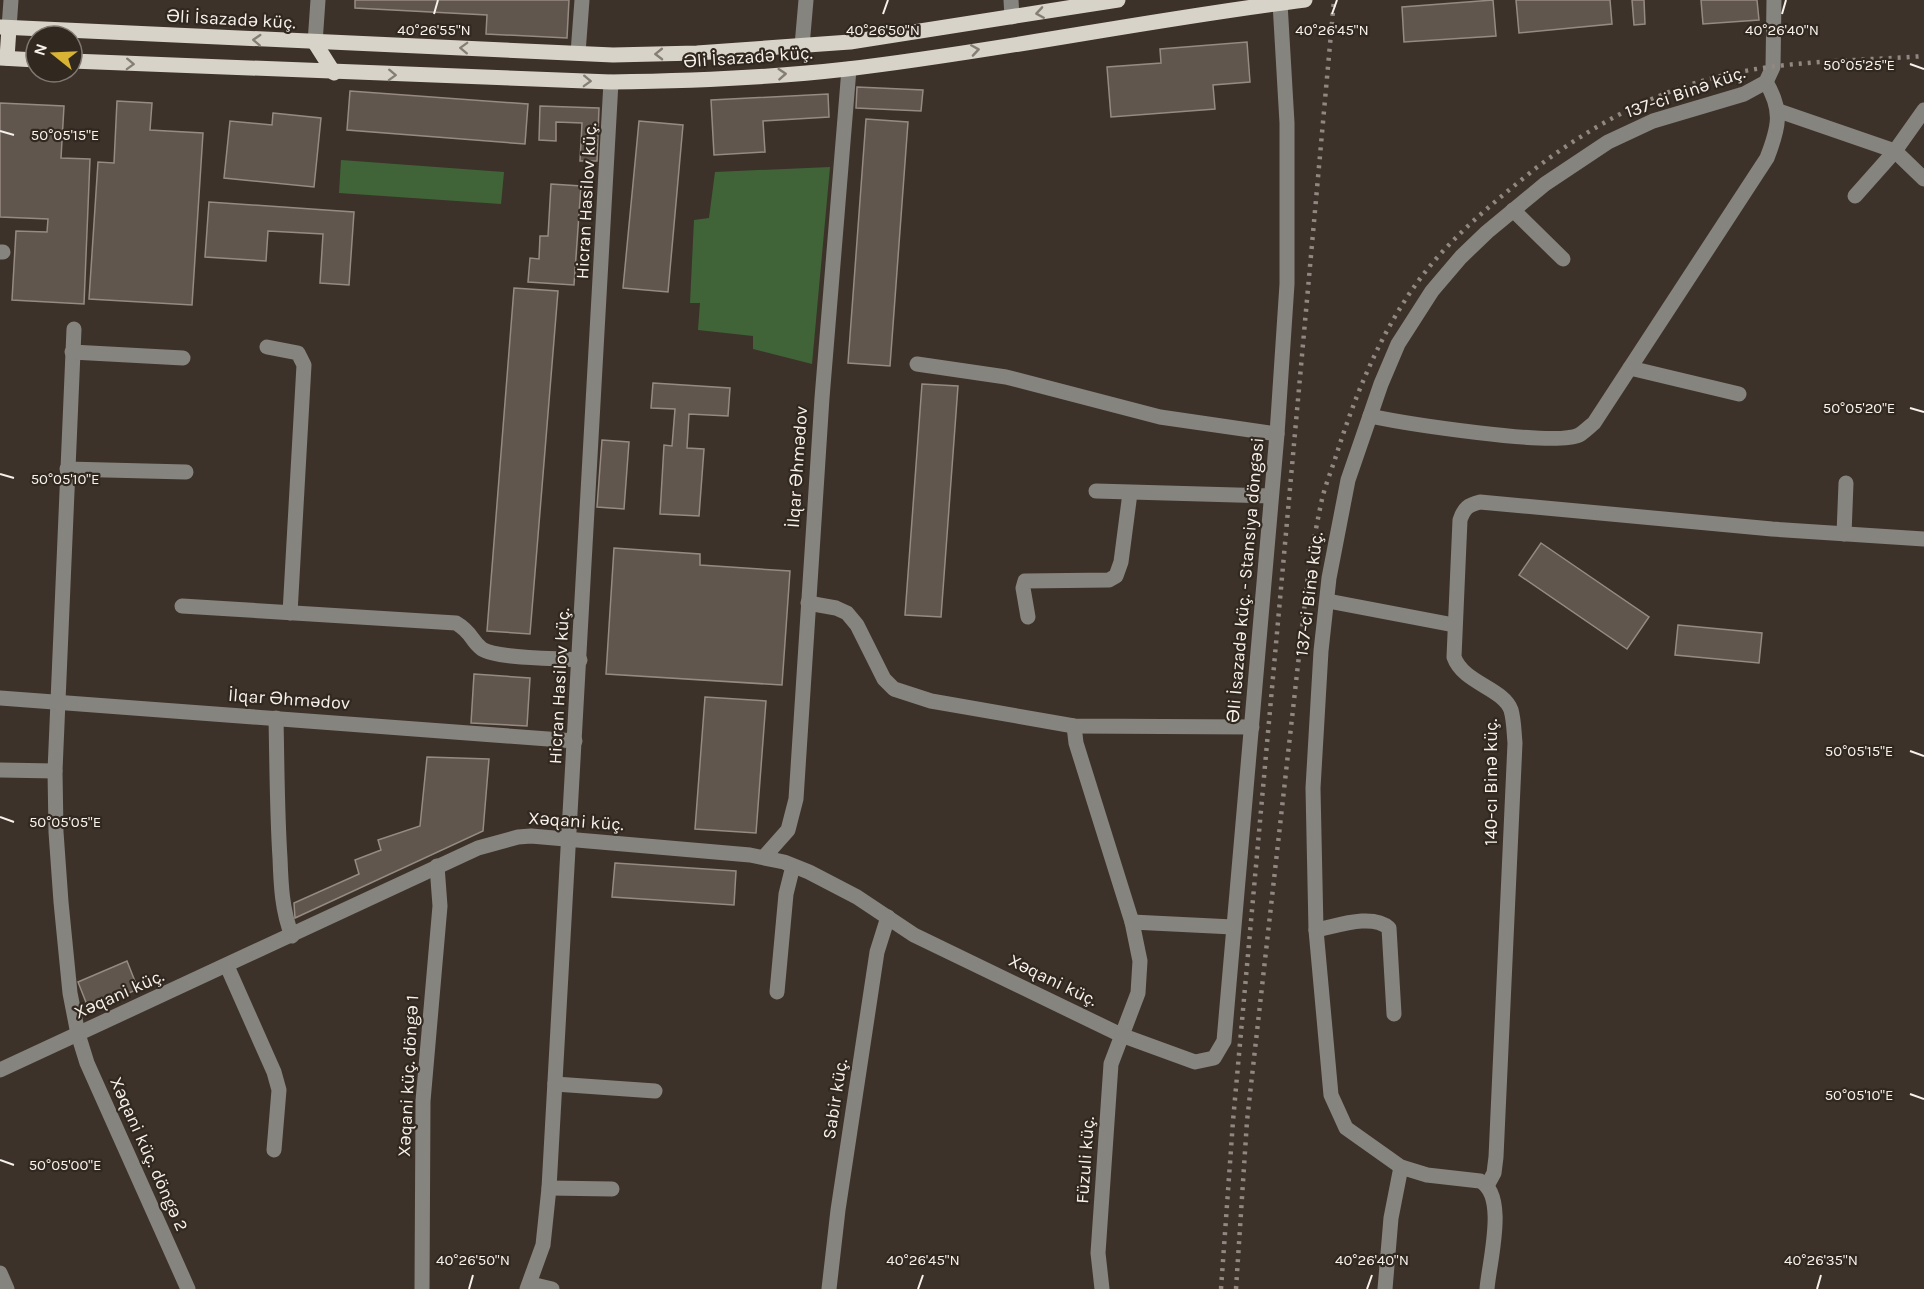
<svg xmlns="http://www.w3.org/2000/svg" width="1924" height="1289" font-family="Karla,sans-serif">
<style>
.green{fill:#406438}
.building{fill:#60564d;stroke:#968b82;stroke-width:1.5}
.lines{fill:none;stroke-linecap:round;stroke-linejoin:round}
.minor{stroke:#86847e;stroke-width:15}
.major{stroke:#d8d3c8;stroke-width:15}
.rail{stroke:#918882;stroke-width:4.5;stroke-dasharray:3 6;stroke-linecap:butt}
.oneway{stroke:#847e74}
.ticks{fill:none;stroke:#f7f1ec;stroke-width:2}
.labels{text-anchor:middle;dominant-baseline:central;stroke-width:4.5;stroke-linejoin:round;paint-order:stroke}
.street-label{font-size:18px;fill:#f7f1ec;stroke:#312820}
.ticks-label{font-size:15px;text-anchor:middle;fill:#f7f1ec;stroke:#312820;stroke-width:4.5;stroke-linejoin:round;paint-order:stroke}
</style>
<rect width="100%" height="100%" fill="#3c322a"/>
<g class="green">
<path d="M341,160l163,12 -3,32 -162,-11z"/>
<path d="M830,167l-18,197 -59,-15v-13l-55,-6 2,-27h-10l4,-83 15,-2 6,-46z"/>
</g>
<g class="building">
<path d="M355,0h214l-2,38 -81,-4 1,-19 -132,-7z"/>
<path d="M1493,0l3,36 -92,6 -2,-35z"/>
<path d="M1516,0h94l2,24 -93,9z"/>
<path d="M1632,0h12l1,24 -11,1z"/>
<path d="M1701,0h56l2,20 -56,4z"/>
<path d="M1247,42l3,40 -37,3 2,24 -104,8 -4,-50 54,-4 -1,-14z"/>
<path d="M857,87l66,3 -2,21 -65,-3z"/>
<path d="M350,91l178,13 -3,40 -178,-14z"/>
<path d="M828,94l1,23 -66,4 2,31 -51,3 -3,-55z"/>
<path d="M117,101l35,2 -2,27 53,3 -11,172 -103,-6 9,-137 16,1z"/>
<path d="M0,103l64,3 -3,52 29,1 -6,145 -72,-4 4,-69 31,1 1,-13 -48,-2z"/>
<path d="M540,106l59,2 -2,53h-17l2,-38 -26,-1v19l-17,-1z"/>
<path d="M273,113l48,5 -7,69 -90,-9 6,-57 42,4z"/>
<path d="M866,119l42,3 -18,244 -42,-3z"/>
<path d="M639,121l44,4 -15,167 -45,-4z"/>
<path d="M551,184l30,2 -7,99 -46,-3 2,-24 9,1 1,-23h8z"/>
<path d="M209,202l145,10 -5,73 -29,-2 3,-49 -55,-3 -2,30 -61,-4z"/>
<path d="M514,288l44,3 -28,343 -43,-3z"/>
<path d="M653,383l77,5 -2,28 -39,-2 -2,34 17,1 -5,67 -39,-2 4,-69 8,1 3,-37 -24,-1z"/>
<path d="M922,384l36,2 -17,231 -36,-2z"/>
<path d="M602,440l27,2 -5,67 -27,-2z"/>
<path d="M1541,543l108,74 -22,32 -108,-74z"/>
<path d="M614,548l86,6v11l90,6 -8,114 -176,-11z"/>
<path d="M1678,625l84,8 -3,30 -84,-8z"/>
<path d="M474,674l56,4 -3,48 -56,-3z"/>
<path d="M705,697l61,4 -10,132 -61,-4z"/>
<path d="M427,757l62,2 -6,72 -188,87 -1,-15 65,-29 -4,-14 26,-10 -3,-10 42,-14z"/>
<path d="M615,863l121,8 -2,34 -122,-8z"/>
<path d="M127,961l11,28 -49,21 -11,-28z"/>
</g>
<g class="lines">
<g class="minor">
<path d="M1011,0l1,17"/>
<path d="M9,28l2,-28"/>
<path d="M315,43l3,-43"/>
<path d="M802,46l4,-46"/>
<path d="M578,53l4,-53"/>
<path d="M1779,111l116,40 29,28"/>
<path d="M1855,196l40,-45 29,-41"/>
<path d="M1513,210l50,49"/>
<path d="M0,252h3"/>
<path d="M74,329l-19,442 1,61 5,70 9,91 8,41 9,29 101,226"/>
<path d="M267,347l31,6 6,12 -14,248"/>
<path d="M72,352l111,6"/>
<path d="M917,364l89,13 154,40 117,17"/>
<path d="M1630,368l109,26"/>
<path d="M1370,416c33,7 184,31 209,19 5,-3 10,-8 15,-12l173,-265c12,-31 16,-47 -1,-76"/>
<path d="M67,469l119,3"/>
<path d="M1096,491l175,5"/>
<path d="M1844,534l2,-51"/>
<path d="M1328,601l126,24"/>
<path d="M808,603l28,5 11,5 10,12 27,54 10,10 37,12 143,25 178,1"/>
<path d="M182,606l274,17c17,10 14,17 26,26 15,10 77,9 98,11"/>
<path d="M1028,617l-5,-29 2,-7 84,-1 7,-4 5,-14 9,-69"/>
<path d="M0,698l575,43"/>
<path d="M276,718c1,47 1,94 4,140 1,28 2,52 12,78"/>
<path d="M1074,726l2,17 56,179 8,39 -2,32 -27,71 -13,189 4,36"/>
<path d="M0,770l55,1"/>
<path d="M764,857l24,-27 8,-31 26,-401 27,-329"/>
<path d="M1132,922l101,5"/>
<path d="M1316,930c21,-4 56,-17 73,-2l5,86"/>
<path d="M227,966l47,106 5,18 -5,60"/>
<path d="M777,992l9,-98 7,-28"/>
<path d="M0,1070l478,-222 40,-11 13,-1 219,19 34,7 25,10 48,25 57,38 207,100 74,27 19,-4 10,-17 53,-607 10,-150v-161l-7,-120"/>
<path d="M555,1084l100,7"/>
<path d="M1488,1184l6,-11 2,-16 19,-414c-1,-10 -1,-23 -4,-33 -8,-22 -48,-27 -57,-53l6,-137c4,-12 8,-15 20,-18l292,27 152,10"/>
<path d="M549,1188l63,1"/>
<path d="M0,1273l7,16"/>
<path d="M531,1284l21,5"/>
<path d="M422,1289l1,-188 17,-195 -3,-40"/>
<path d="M527,1289l16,-44 6,-57 62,-1106"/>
<path d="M829,1289l9,-79 39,-258 11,-35"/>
<path d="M1385,1289l6,-71 10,-51"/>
<path d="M1487,1289c2,-27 21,-94 -7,-108l-53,-6 -26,-8 -55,-39 -15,-33 -15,-165 -3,-142 8,-137 8,-73 19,-98 33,-96 17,-40 34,-53 29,-34 26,-25 58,-48 63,-42 45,-21 91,-27 22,-12 7,-15 1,-67"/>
</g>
<g class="major">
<path d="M0,27l613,28 84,-2 153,-11 268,-42"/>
<path d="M315,43l19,30"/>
<path d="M0,58l36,2"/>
<path d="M7,58l2,-30"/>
<path d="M72,61l539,21c79,-1 158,-4 236,-13 153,-18 304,-50 458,-69"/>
</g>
<g class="rail">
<path d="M1221,1289l12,-168 101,-1121"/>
<path d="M1236,1289l11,-168 61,-546c4,-24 8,-48 13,-71 3,-16 10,-32 15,-48 23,-73 55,-150 109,-207 28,-30 59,-55 91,-81 55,-42 117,-76 185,-92 66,-16 136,-15 203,-20"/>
</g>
</g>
<defs><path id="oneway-chevron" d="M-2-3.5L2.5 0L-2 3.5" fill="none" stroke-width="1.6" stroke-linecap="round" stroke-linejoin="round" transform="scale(1.5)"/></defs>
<g class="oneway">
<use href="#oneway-chevron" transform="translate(1040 13) rotate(171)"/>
<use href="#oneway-chevron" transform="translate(257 40) rotate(-177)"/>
<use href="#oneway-chevron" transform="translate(464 48) rotate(-178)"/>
<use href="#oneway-chevron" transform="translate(975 50) rotate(-9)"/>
<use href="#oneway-chevron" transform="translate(659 54) rotate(179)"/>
<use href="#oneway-chevron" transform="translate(130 64) rotate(2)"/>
<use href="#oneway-chevron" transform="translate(782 74) rotate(-4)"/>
<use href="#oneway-chevron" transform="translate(392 75) rotate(2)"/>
<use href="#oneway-chevron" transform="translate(587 81) rotate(2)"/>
</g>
<path class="ticks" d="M434,14l4,-14M883,14l5,-14M1332,14l5,-14M1782,14l4,-14M1910,64l14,5M0,131l14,4M1910,408l14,4M0,474l14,4M1910,751l14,5M0,817l14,5M1910,1094l14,5M0,1160l14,5M469,1289l4,-14M918,1289l5,-14M1367,1289l5,-14M1817,1289l4,-14"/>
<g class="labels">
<g class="street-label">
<text transform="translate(231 19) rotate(3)">Əli İsazadə küç.</text>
<text transform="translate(748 57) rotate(-4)">Əli İsazadə küç.</text>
<text transform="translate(1685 92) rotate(-19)">137-ci Binə küç.</text>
<text transform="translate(586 201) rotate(-87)">Hicran Hasilov küç.</text>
<text transform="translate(797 467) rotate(-86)">İlqar Əhmədov</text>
<text transform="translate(1245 580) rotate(-85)">Əli İsazadə küç. - Stansiya döngəsi</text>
<text transform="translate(1309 594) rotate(-83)">137-ci Binə küç.</text>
<text transform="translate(559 686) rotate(-87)">Hicran Hasilov küç.</text>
<text transform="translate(289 699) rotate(4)">İlqar Əhmədov</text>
<text transform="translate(1491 782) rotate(-90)">140-cı Binə küç.</text>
<text transform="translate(576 821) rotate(4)">Xəqani küç.</text>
<text transform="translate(1053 980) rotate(26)">Xəqani küç.</text>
<text transform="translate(119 994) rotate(-24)">Xəqani küç.</text>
<text transform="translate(408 1076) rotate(-87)">Xəqani küç. döngə 1</text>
<text transform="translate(835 1099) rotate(-81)">Sabir küç.</text>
<text transform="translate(149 1154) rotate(66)">Xəqani küç. döngə 2</text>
<text transform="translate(1085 1160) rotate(-86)">Füzuli küç.</text>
</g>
</g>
<g class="ticks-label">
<text x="434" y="35">40°26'55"N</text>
<text x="883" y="35">40°26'50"N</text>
<text x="1332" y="35">40°26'45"N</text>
<text x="1782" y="35">40°26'40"N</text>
<text x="1859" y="70">50°05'25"E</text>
<text x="65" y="140">50°05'15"E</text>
<text x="1859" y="413">50°05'20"E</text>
<text x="65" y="484">50°05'10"E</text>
<text x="1859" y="756">50°05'15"E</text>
<text x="65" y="827">50°05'05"E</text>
<text x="1859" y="1100">50°05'10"E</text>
<text x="65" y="1170">50°05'00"E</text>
<text x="1821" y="1265">40°26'35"N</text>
<text x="473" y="1265">40°26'50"N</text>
<text x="923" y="1265">40°26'45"N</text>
<text x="1372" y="1265">40°26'40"N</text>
</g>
<g transform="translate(54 54) rotate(288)"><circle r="28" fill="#312820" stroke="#807872" stroke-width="1.5"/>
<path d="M0-4.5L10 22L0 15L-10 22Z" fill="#d9b334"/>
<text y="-9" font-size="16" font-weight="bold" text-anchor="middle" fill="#f7f1ec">N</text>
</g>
</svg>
